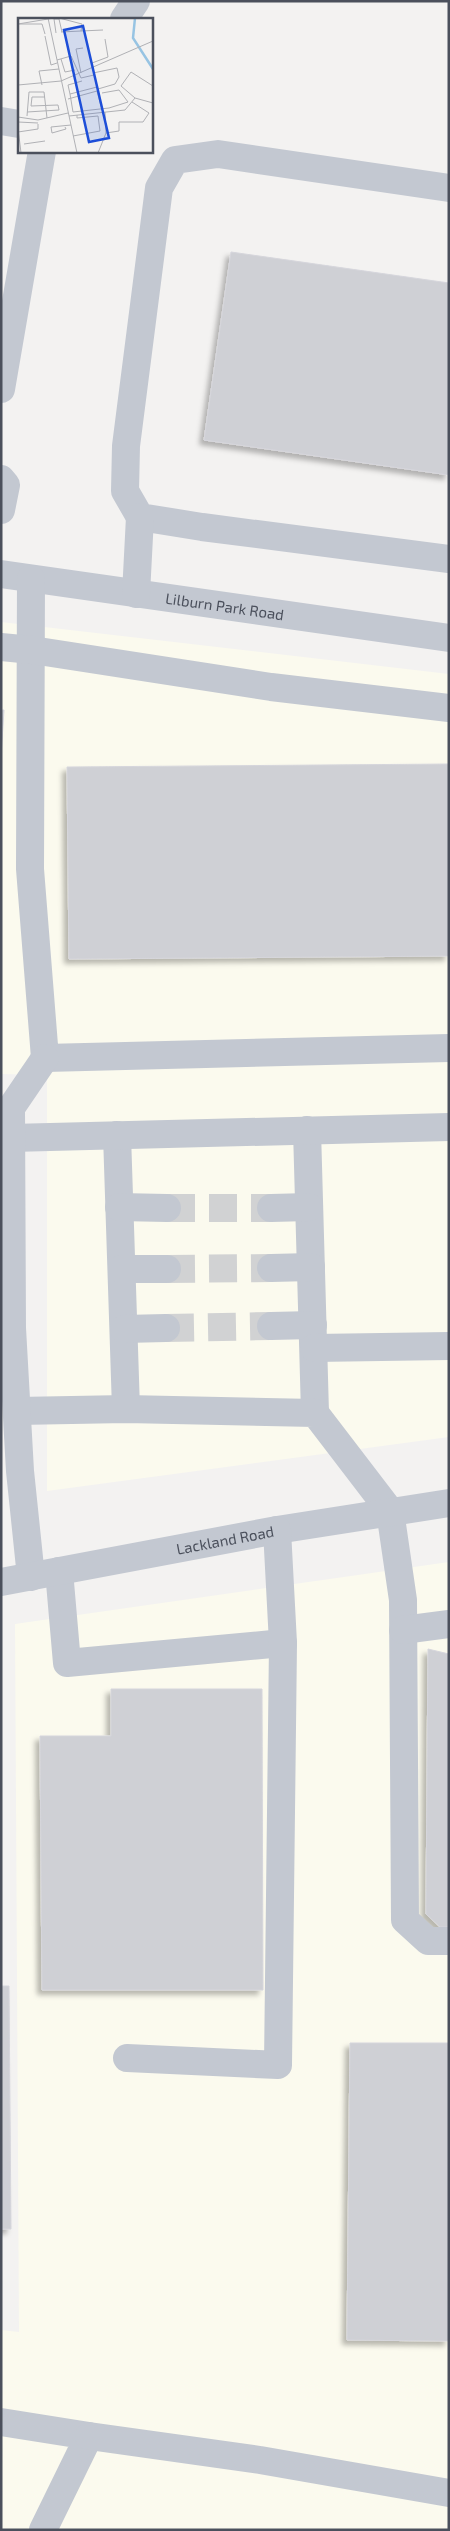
<svg xmlns="http://www.w3.org/2000/svg" width="450" height="2531" font-family="'Exo 2',sans-serif">
<style>
.commercial{fill:#fbfaee}
.building{fill:#cfd0d5;stroke:#d6d6dc;filter:url(#shadow)}
.lines{fill:none;stroke-linecap:round;stroke-linejoin:round}
.minor-tunnel{stroke:#d1d2d3;stroke-width:28;stroke-dasharray:28 14;stroke-linecap:butt}
.minor{stroke:#c3c8d1;stroke-width:28}
.labels{text-anchor:middle;dominant-baseline:central;stroke-width:4.5;stroke-linejoin:round;paint-order:stroke}
.street-label{font-size:15px;fill:#4b505c;stroke:#fff}
.inset-river{fill:none;stroke:#97c4e3;stroke-width:2.5}
.inset-road{fill:none;stroke:#b0b1b5;stroke-width:1}
.view{fill:#1d4ed8;fill-opacity:0.15;stroke:#1d4ed8;stroke-width:2.5}
.inset-edge{fill:none;stroke:#4b505c;stroke-width:2.5}
</style>
<defs>
<filter id="shadow"><feDropShadow dx="-4.5" dy="4.5" stdDeviation="2.5" flood-color="#0004"/></filter>
</defs>
<rect width="100%" height="100%" fill="#f3f2f1"/>
<g class="commercial">
<path d="M1,622l448,52v763l-402,54v-416l-46,-1z"/>
<path d="M449,1562v968h-448v-200l18,2 -4,-708z"/>
</g>
<g class="building">
<path d="M231,252l218,31v192l-245,-35z"/>
<path d="M1,710h3l-3,47z"/>
<path d="M449,764v192l-380,3 -2,-192z"/>
<path d="M428,1649l21,5v273h-9l-14,-13z"/>
<path d="M111,1689h151l1,301h-221l-2,-254h71z"/>
<path d="M1,1986h8l2,243h-10z"/>
<path d="M350,2043h99v298l-102,-1z"/>
</g>
<g class="lines">
<g class="minor-tunnel">
<path d="M167,1208h104"/>
<path d="M167,1269l104,-1"/>
<path d="M166,1328l105,-2"/>
</g>
<g class="minor">
<path d="M124,19l12,-18"/>
<path d="M1,121l18,3"/>
<path d="M449,188l-231,-34 -43,6 -16,28 -33,258 -1,45 15,26 62,10 247,32"/>
<path d="M1,389l41,-238"/>
<path d="M1,479l5,6 -5,25"/>
<path id="s1" d="M1,574l448,64"/>
<path d="M31,579l-1,290 15,189 404,-10"/>
<path d="M136,594l4,-77"/>
<path d="M1,647l31,3 239,37 178,21"/>
<path d="M307,1130l8,283"/>
<path d="M117,1135l9,274"/>
<path d="M11,1138l438,-11"/>
<path d="M119,1207l48,1"/>
<path d="M271,1208l38,-1"/>
<path d="M271,1268l40,-1"/>
<path d="M122,1269h45"/>
<path d="M271,1326l42,-1"/>
<path d="M124,1329l42,-1"/>
<path d="M314,1348l135,-2"/>
<path d="M17,1411l109,-2 189,4 75,98 13,89 2,320 23,21h21"/>
<path d="M59,1571l8,92 216,-20"/>
<path d="M31,1577l-11,-106 -8,-143 -1,-220 34,-50"/>
<path id="s2" d="M1,1582l276,-52 172,-27"/>
<path d="M403,1630l46,-6"/>
<path d="M127,2058l151,7 5,-422 -6,-113"/>
<path d="M1,2422l88,14 -46,94"/>
<path d="M89,2436l171,24 189,33"/>
</g>
</g>
<g class="labels">
<g class="street-label">
<text stroke="none"><textPath href="#s1" startOffset="226">Lilburn Park Road</textPath></text>
<text stroke="none"><textPath href="#s2" startOffset="228">Lackland Road</textPath></text>
</g>
</g>
<g transform="translate(18 18)">
<rect width="135" height="135" fill="#f3f2f1"/>
<path class="inset-river" d="M117,0l-2,20 20,31"/>
<path class="inset-road" d="M30,0l29,135M41,0l23,6 -1,7 22,-1M0,6l36,-6M1,6h23l3,10M43,14l20,-1M38,15l-2,-14h5l3,13M27,18l6,29 6,-2M43,41l4,13 10,-2M39,42l14,-4 10,22 13,-3M75,50l-1,-5 16,-6 -3,-18M63,55l-5,-24 7,-1M75,55l24,-5 2,9 -4,7 -17,5M64,63l-14,4 2,9 27,-7M0,67l43,-4 92,-40M24,67l-3,-14 20,-2M135,68l-22,-14 -10,14 14,12 18,5M84,75l17,-3 9,12M52,76l3,18 36,-4 19,-6M50,81l29,-8 5,19M9,94l32,-2 -1,-5 -27,1 1,-9h13M9,98l2,-24h15l3,26M51,98l56,-6 10,-12M0,99l20,3 30,-7M0,104l20,1M47,109l1,2 -14,4 -1,-6 20,-2M0,110l3,25M0,114l20,-3v-5M88,115l13,-2v-9h24l6,-9 -17,-11M55,118l27,-5 -2,-15 -21,2v-3M6,126l21,-3M80,135l8,-20 -1,-21"/>
<path class="view" d="M65,8l26,112 -20,4 -25,-112z"/>
<rect width="135" height="135" class="inset-edge"/>
</g>
<rect width="450" height="2531" fill="none" stroke="#4b505c" stroke-width="5"/>
</svg>
